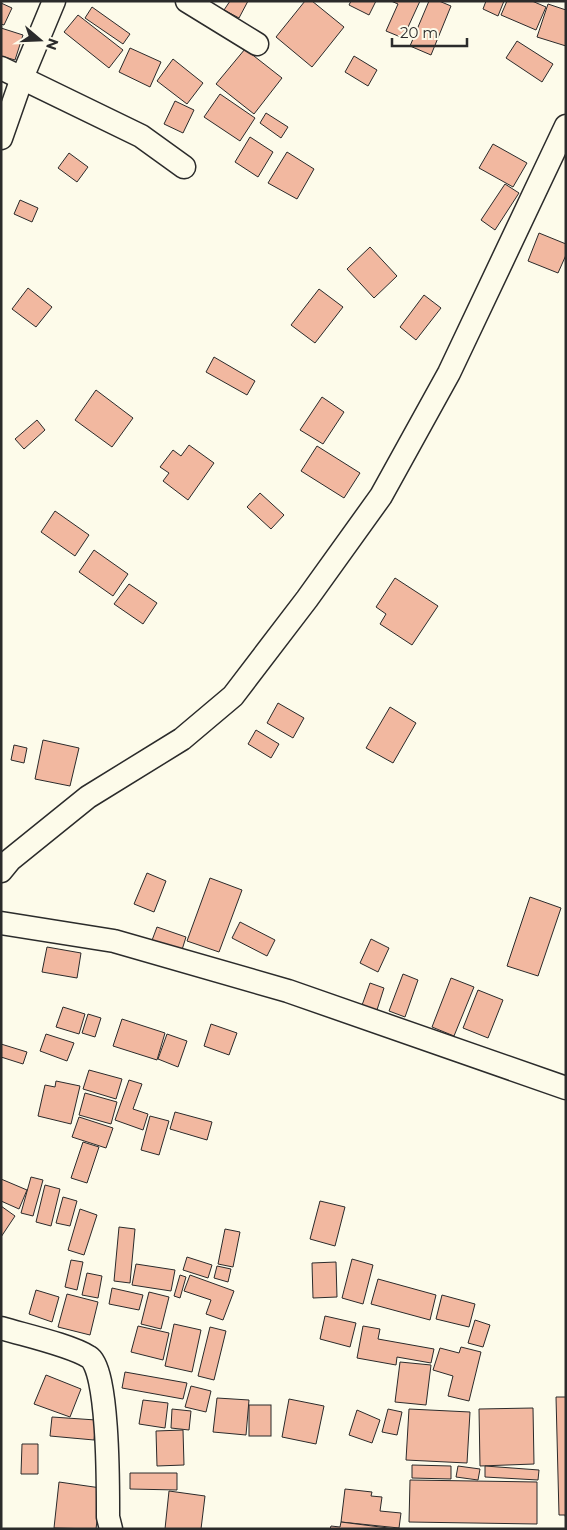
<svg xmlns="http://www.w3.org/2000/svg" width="567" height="1530" font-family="Montserrat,sans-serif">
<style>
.building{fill:#f2b8a0;stroke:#2b2b2b}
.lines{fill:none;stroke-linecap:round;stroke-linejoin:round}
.minor-casing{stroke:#2b2b2b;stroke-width:25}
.minor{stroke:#fdfbea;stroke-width:22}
</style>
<rect width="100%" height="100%" fill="#fdfbea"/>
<g class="building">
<path d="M230,1h18l-9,17 -15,-8z"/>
<path d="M305,1h7l32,26 -32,40 -36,-30z"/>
<path d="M351,1h25l-7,14 -20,-10z"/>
<path d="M391,1h29l-17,37 -17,-7 12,-27z"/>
<path d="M429,1h10l12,5 -20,49 -21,-9z"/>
<path d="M486,1h18l-6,15 -15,-7z"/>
<path d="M507,1h25l14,6 -10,23 -35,-15z"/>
<path d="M1,3l11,5 -8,17 -3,-1z"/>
<path d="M548,4l18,6v36l-29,-9z"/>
<path d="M92,7l38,27 -7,10 -38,-26z"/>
<path d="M78,15l45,35 -14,18 -45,-36z"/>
<path d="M1,28l22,7 -8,25 -14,-4z"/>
<path d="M517,41l36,23 -11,18 -36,-24z"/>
<path d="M130,48l31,14 -11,25 -31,-15z"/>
<path d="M245,49l37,29 -28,36 -38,-30z"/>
<path d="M354,56l23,14 -9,16 -23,-14z"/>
<path d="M173,59l30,24 -16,21 -30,-23z"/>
<path d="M220,94l35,24 -15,23 -36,-24z"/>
<path d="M175,101l19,9 -11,23 -19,-9z"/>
<path d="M266,113l22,14 -7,11 -21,-15z"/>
<path d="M250,137l23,15 -15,25 -23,-15z"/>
<path d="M493,144l34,19 -14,24 -34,-19z"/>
<path d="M287,152l27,17 -17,30 -29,-16z"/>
<path d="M69,153l19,14 -11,15 -19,-14z"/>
<path d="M505,184l14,9 -24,37 -14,-10z"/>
<path d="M20,200l18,8 -6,14 -18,-8z"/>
<path d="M539,233l27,11v11l-8,18 -30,-12z"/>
<path d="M370,247l27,29 -23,22 -27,-29z"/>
<path d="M28,288l24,19 -16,20 -24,-18z"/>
<path d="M319,289l24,18 -28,36 -24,-18z"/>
<path d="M424,295l17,13 -25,32 -16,-13z"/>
<path d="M214,357l41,24 -8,14 -41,-23z"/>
<path d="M96,390l37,28 -21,29 -37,-27z"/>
<path d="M322,397l22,15 -21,32 -23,-14z"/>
<path d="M37,420l8,10 -21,19 -9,-10z"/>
<path d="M189,445l25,18 -26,37 -25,-19 6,-8 -9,-6 13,-17 8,6z"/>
<path d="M317,446l43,27 -16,25 -43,-27z"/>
<path d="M260,493l24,22 -13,14 -24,-22z"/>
<path d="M55,511l34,24 -14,21 -34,-24z"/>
<path d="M94,550l34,24 -15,22 -34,-24z"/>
<path d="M395,578l43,28 -26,39 -32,-21 6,-10 -10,-7z"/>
<path d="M129,584l28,19 -14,21 -29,-20z"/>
<path d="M278,703l26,15 -11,20 -26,-15z"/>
<path d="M390,707l26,16 -23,40 -27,-15z"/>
<path d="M256,730l23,14 -8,14 -23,-14z"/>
<path d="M43,740l36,8 -9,38 -35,-7z"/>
<path d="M14,745l13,3 -3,15 -13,-3z"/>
<path d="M147,873l19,8 -12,31 -20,-8z"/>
<path d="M210,878l32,12 -23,62 -32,-11z"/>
<path d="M530,897l31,11 -23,68 -31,-10z"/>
<path d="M240,922l35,18 -8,16 -35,-18z"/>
<path d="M157,927l29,10 -5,16 -30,-10z"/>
<path d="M371,939l18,9 -11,24 -18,-9z"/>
<path d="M47,947l34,6 -4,25 -35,-6z"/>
<path d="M403,974l15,6 -13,37 -16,-6z"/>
<path d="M451,978l23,9 -20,49 -22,-9z"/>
<path d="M370,983l14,5 -8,25 -15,-5z"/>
<path d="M478,990l25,10 -15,38 -25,-10z"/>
<path d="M63,1007l22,7 -6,20 -23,-7z"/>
<path d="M88,1014l13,4 -6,19 -13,-4z"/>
<path d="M122,1019l43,14 -8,27 -44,-14z"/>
<path d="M211,1024l26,9 -8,22 -25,-9z"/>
<path d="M46,1034l28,9 -7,18 -27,-10z"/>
<path d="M167,1034l20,7 -9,26 -20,-8z"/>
<path d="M1,1044l26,8 -4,12 -22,-7z"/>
<path d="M89,1070l33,9 -6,20 -33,-10z"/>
<path d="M129,1080l13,4 -9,25 15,5 -5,16 -28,-10z"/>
<path d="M56,1081l24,5 -9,38 -33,-8 7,-31 10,2z"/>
<path d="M85,1093l32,9 -6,22 -32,-9z"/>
<path d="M175,1112l37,10 -5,18 -37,-11z"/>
<path d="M150,1116l19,5 -10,34 -18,-5z"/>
<path d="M79,1117l34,11 -7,20 -34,-11z"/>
<path d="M83,1142l16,5 -12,36 -16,-5z"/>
<path d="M31,1177l12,3 -10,36 -12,-3z"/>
<path d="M1,1179l26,11 -8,19 -18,-8z"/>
<path d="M45,1185l15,4 -9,37 -15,-4z"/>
<path d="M63,1197l14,4 -7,25 -14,-3z"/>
<path d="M320,1201l25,6 -10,39 -25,-7z"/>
<path d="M1,1206l14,10 -14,21z"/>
<path d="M80,1209l17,6 -13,40 -16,-5z"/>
<path d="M119,1227l16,2 -5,54 -16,-2z"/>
<path d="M225,1229l15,3 -7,35 -15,-3z"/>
<path d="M187,1257l25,8 -4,13 -25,-8z"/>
<path d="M352,1259l21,6 -10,39 -21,-6z"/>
<path d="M71,1260l12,2 -6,28 -12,-3z"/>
<path d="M336,1262l1,35 -24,1 -1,-35z"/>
<path d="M136,1264l39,6 -4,21 -39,-6z"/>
<path d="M217,1266l14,3 -3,13 -14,-4z"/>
<path d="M87,1273l15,3 -4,22 -16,-3z"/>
<path d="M180,1275l6,2 -6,21 -6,-2z"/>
<path d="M190,1275l44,16 -11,29 -17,-6 5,-14 -27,-9z"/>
<path d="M378,1279l58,16 -6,25 -59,-16z"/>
<path d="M112,1288l31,7 -4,15 -30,-6z"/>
<path d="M36,1290l23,7 -7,25 -23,-8z"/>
<path d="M149,1292l20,5 -8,32 -20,-5z"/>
<path d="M67,1294l31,8 -8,33 -32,-8z"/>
<path d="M442,1295l33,9 -6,23 -33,-8z"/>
<path d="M325,1316l31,7 -6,24 -30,-8z"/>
<path d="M475,1320l15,5 -7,22 -15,-4z"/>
<path d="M174,1324l27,6 -9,42 -27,-6z"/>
<path d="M138,1326l31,7 -6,27 -32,-8z"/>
<path d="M363,1326l17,3 -2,10 56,10 -3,14 -34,-6 -1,8 -39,-7z"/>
<path d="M210,1327l16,4 -12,49 -16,-4z"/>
<path d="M461,1347l20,5 -12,49 -21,-5 5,-20 -20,-6 7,-22 19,5z"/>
<path d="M400,1362l31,3 -5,40 -31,-3z"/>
<path d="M125,1372l62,11 -4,16 -61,-11z"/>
<path d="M46,1375l35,14 -11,28 -36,-13z"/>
<path d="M191,1386l20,5 -5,21 -21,-5z"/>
<path d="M556,1397h10v123l-1,-5h-6z"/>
<path d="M217,1398l32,2 -3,35 -33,-3z"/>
<path d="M289,1399l35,7 -8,38 -34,-7z"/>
<path d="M143,1400l25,3 -3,25 -26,-4z"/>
<rect x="249" y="1405" width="22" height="31"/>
<path d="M533,1408l1,56 -54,2 -1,-57z"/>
<path d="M172,1409l19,2 -2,19 -18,-2z"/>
<path d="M388,1409l14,3 -5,23 -15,-3z"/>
<path d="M409,1409l61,3 -3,51 -61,-3z"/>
<path d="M357,1410l23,10 -8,23 -23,-8z"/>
<path d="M52,1417l44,3 -2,20 -44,-4z"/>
<path d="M183,1430l1,35 -27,1 -1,-35z"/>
<path d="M22,1444h16v30h-17z"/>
<path d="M412,1465l39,1v13l-39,-1z"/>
<path d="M458,1466l22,3 -2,11 -22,-3z"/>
<path d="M485,1466l54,4 -1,10 -53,-3z"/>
<path d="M130,1473h47v17l-47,-1z"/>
<path d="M410,1480l127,2v42l-128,-2z"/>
<path d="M59,1482l42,6 -5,41 -42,-1z"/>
<path d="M345,1489l27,3 -1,4 11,1 -2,14 21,2 -2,15 -58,-6z"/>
<path d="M169,1491l36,5 -4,33h-36z"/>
<path d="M341,1522l55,7h-66l1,-3 9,1z"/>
</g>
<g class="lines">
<defs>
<g id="minor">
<path d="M187,1l70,43"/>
<path d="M1,68l140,68 43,31"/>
<path d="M1,138l21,-60 32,-77"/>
<path d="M1,871l9,-11 78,-63 94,-58 51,-43 74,-97 74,-103 68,-123 117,-247"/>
<path d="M1,923l113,18 174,50 278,97"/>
<path d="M1,1328c23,7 69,17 88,29 20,12 19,133 19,160l3,12"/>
</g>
</defs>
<use href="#minor" class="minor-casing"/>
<use href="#minor" class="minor"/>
</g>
<rect width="567" height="1530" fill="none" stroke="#2b2b2b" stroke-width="5"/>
<g transform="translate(40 40) rotate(109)" stroke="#fdfbea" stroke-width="4" paint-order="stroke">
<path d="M0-4L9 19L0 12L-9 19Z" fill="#2b2b2b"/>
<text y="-8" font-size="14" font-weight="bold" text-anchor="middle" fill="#2b2b2b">N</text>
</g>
<path d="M392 38v8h75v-8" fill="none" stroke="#2b2b2b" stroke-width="2.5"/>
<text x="400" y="38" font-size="15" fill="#2b2b2b" stroke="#fdfbea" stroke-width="4" paint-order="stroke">20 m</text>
</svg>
